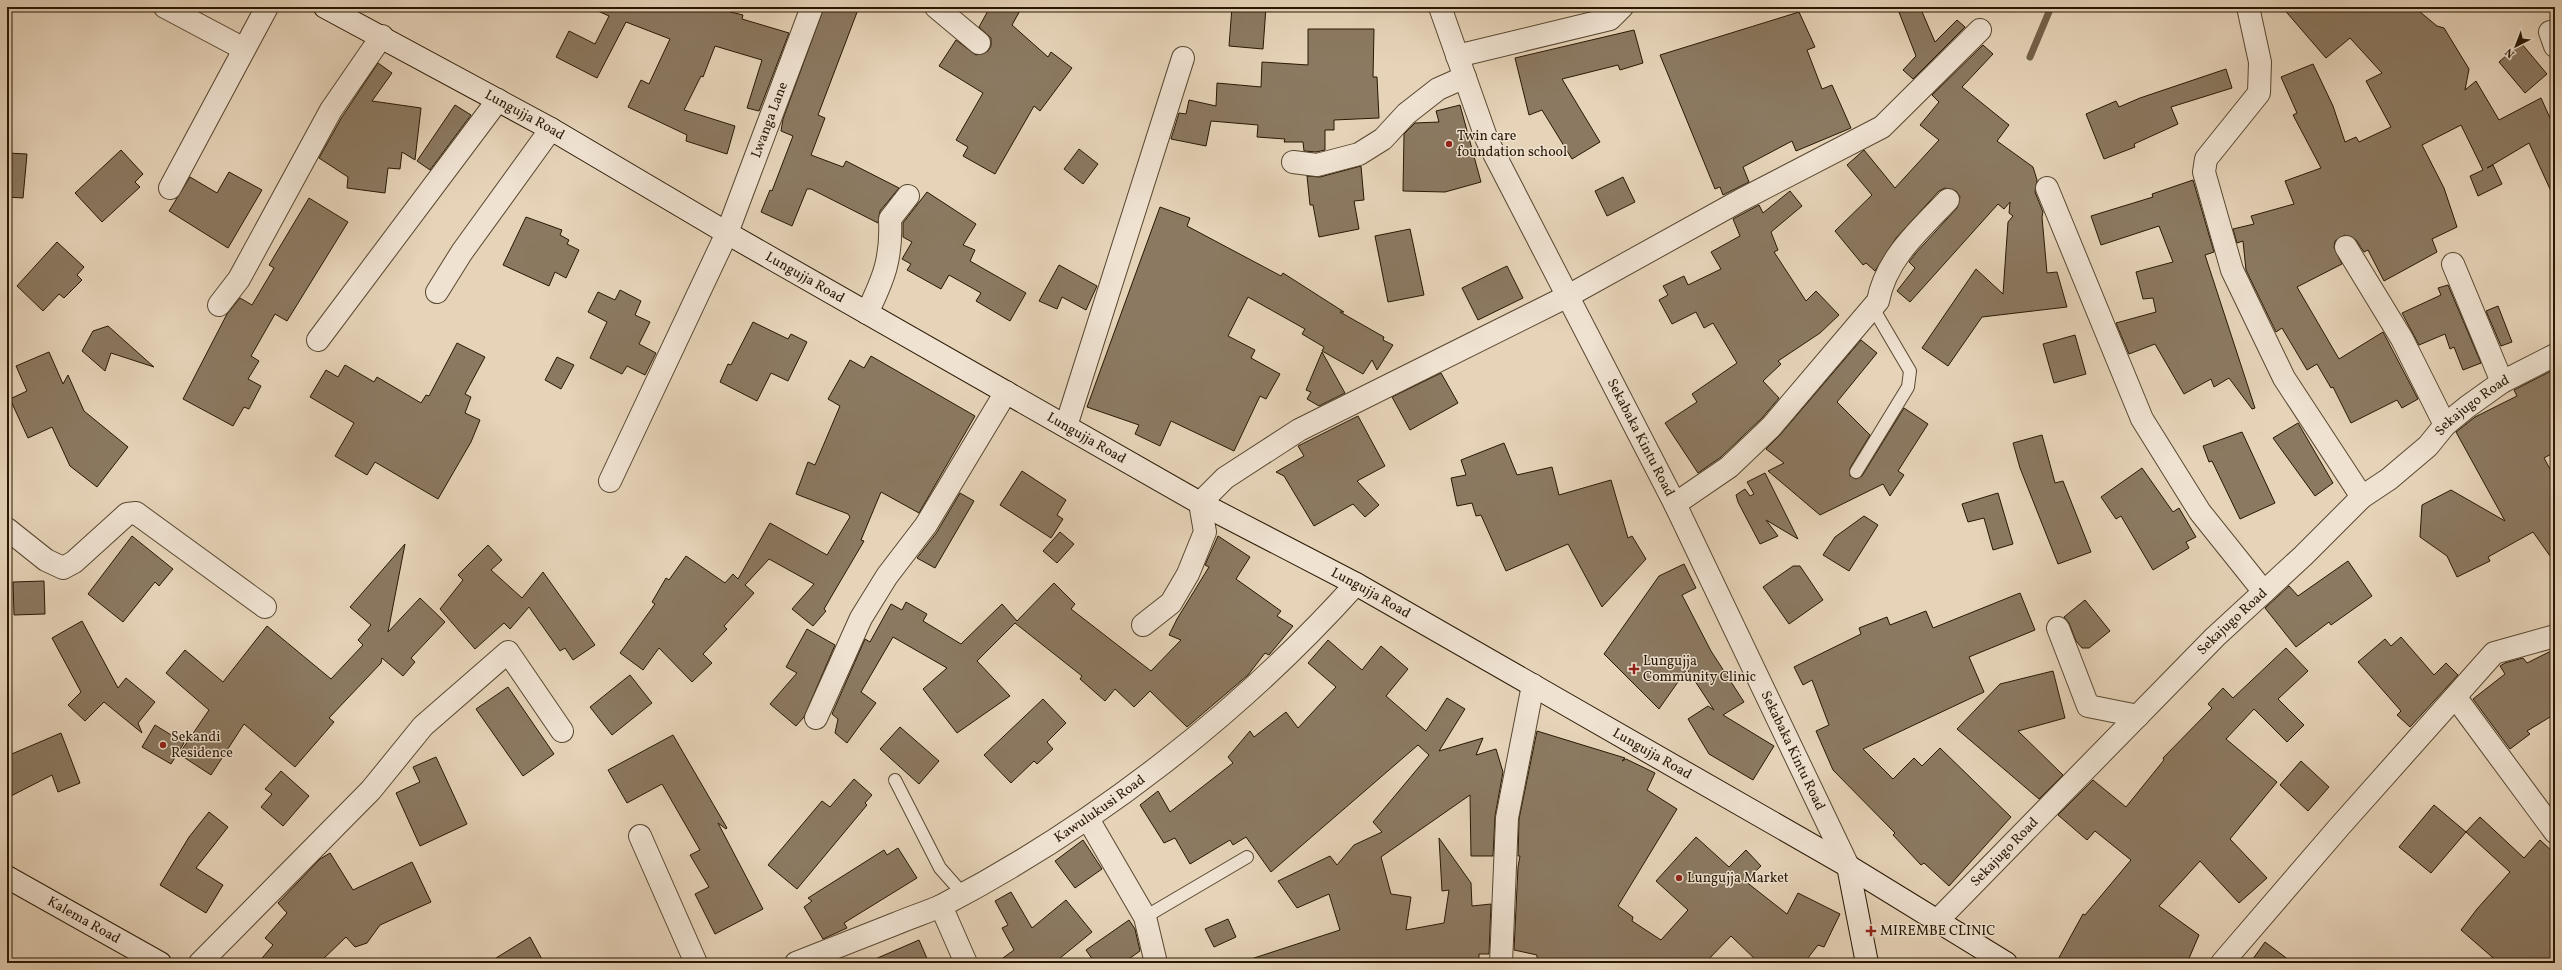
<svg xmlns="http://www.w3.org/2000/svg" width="2562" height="970" font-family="Vollkorn,serif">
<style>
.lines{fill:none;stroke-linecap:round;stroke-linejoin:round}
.stream{stroke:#73624a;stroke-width:7}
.building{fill:#8b7961;stroke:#281803}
.lane-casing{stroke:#584730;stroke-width:14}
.street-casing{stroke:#584730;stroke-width:24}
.secondary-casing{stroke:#281803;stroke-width:24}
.lane{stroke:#efe2d1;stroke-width:12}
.street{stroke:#efe2d1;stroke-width:22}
.secondary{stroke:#efe2d1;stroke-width:22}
.poi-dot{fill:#8f2418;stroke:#efe2d1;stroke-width:1.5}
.labels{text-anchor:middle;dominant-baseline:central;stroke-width:3;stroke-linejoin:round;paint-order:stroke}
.street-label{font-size:14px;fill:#281803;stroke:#efe2d1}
.poi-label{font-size:14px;fill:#281803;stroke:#efe2d1;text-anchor:start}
</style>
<rect width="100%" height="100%" fill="#e6d3b8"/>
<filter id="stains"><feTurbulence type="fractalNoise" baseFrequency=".005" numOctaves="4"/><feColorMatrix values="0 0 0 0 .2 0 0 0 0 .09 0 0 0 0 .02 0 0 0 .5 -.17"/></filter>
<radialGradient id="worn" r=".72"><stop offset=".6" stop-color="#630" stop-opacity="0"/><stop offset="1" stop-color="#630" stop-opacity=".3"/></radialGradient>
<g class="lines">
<path class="stream" d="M2030,57l21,-50"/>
</g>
<g class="building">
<path d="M589,7h121l33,8 -1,4 47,14 -30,78 -12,-3 15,-48 -47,-14 -12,31 -2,-1 -17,34 51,16 -8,28 -41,-13 1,-6 -59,-28 13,-27 8,4 21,-45 -44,-17 -29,56 -41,-21 13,-26 26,13 14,-28z"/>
<path d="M824,7h35l-41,108 7,3 -14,37 32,12 3,-6 53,27 -19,23 -2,12 -67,-34h-4l-15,37 -31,-14 9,-22 2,1 21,-55 -12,-5 2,-12z"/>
<path d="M990,7h32l-10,18 36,32 3,-5 21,16 -32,43 -6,-5 -39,68 -32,-18 5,-9 -12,-7 27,-47 -44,-27 17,-26 20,15 12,-4 3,-5v-8l-12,-11z"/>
<path d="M1232,7h34l-3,42 -34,-3z"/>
<path d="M1897,7h23l15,35 22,-22 8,7 -52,52 -10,-9 13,-14z"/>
<path d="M2282,7h132l23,19 7,2 25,41 -4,21 11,-9 23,39 42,-22 14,31v71l-26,-57 -42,25 6,-3 9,19 -24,12 -8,-20 13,-6 -22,-45 -39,20 22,43 13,39 -25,12 5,13 -53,29 -16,-31 -4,2 -8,-12 -11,-5 -10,6 -1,6 8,17 -45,23 42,72 44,-27 35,67 -16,9 -5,-8 -46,23 -18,-36 -2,1 -14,-24 -10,6 -25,-42 -6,4 -30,-62 -3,-29 -6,2 -4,-14 21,-5 -3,-8 43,-12 -9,-23 36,-13 -28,-53 4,-2 -16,-36 32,-13 20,42 12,36 11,-5 3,5 32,-15 -25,-46 16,-8 -32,-35 -24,20z"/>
<path d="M1799,12l16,35 -8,3 15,39 10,-4 19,43 -55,23 -4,-10 -49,26 6,15 -26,13 -3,-8 -5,2 -55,-134z"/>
<path d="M1308,29h66l-1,48h4l2,41 -45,2v10h-9v20l-9,2 -12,-1 -1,-9h-19l1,-3 -28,-2 1,-12 -47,-4 -5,25 -35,-7 8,-26 7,1 3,-14 27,6 1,-23 44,4 1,-25 46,3z"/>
<path d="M1634,30l9,33 -23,7 -2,-5 -56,14 38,63 -28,17 -30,-49 -13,5 -14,-57z"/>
<path d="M2521,43l26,31 -22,19 -26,-31z"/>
<path d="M1983,45l10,9 -31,33 47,38 -12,16 36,26 4,13 -2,12 8,20 -1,5 5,56 10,-1 10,35 -85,10 -34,49 -26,-18 54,-79 27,25 5,-72 5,-6 -4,-3 1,-11 -6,7 -6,-5 -88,98 -13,-11 18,-23 -6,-6 6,-8 42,-46 3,-11 -4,-6 -11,-3 -6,3 -43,47 -21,33 -9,-8 -3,2 -28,-34 37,-36 -25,-30 17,-15 31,38 44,-48 -19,-15 19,-23 -7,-7z"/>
<path d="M378,63l14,10 -20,28 49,7 -6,52 -13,-8 -2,17 -12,-1 -3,25 -38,-5 1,-11 -29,-19 23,-41z"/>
<path d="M2226,69l6,19 -61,19 7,17 -44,20 1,3 -31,12 -18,-45 30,-13 3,6 21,-9z"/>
<path d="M455,105l16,10 -41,55 -13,-9z"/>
<path d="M1460,105l21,77 -36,10 -42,-1 1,-57 11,-11 24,-1 -3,-11z"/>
<path d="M1079,149l19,15 -15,20 -19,-15z"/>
<path d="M121,150l22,24 -8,8 5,5 -38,35 -27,-29z"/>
<path d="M7,153l20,1 -4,44 -16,-1z"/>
<path d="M1361,166l3,34 -10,1 5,28 -40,8 -6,-32h-3l-3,-29 13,1z"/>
<path d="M229,172l33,18 -34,58 -59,-37 21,-34 27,16z"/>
<path d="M1623,177l12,25 -28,14 -12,-25z"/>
<path d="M2193,180l21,72 -9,3 50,153 -3,1 -23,-31 -15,9 -3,-8 -27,15 -29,-50 -26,10 -13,-31 40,-11 -3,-14 -10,1 -7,-27 37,-10 -14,-36 -58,19 -10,-29 62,-19 -1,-3z"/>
<path d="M1790,191l12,15 -31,26 7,18 -4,2 32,49 10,-10 23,24 -19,18 -42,28 3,3 -18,17 16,17 -17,20 -41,39 -23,16 -33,-50 32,-21 -5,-8 45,-31 -24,-40 -9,5 -8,-16 -24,12 -13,-24 9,-5 -5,-9 21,-10 4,9 33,-16 -10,-17 29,-16 -7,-17 26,-14 4,8z"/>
<path d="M927,192l49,32 -13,21 12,5 -5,11 56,32 -16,28 -34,-20 5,-8 -32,-18 -8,14 -34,-19 4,-6 -9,-5 10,-17 -9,-5v-14z"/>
<path d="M309,198l39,24 -61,99 -12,-7 -24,42 8,5 -11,18 13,7 -12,23 -5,-2 -11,19 -50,-27 44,-85 13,-16 12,7 22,-37 -5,-3z"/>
<path d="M1160,207l30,11 -3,8 94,50 2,-3 61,39h-4l44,25 -1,3 10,5 -16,25 -5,-10 -9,14 -41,-23 2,-4 -22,-13 3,-5 -57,-32 -20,39 27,14 -4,8 29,16 -14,25 -6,-3 -26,55 -63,-30 -11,25 -25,-12 4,-9 -52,-18z"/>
<path d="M526,217l36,13 -2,5 9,5 -2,4 12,6 -13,28 -11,-6 -6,14 -46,-21z"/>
<path d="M1410,229l14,66 -36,7 -13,-66z"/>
<path d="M57,242l27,25 -7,8 5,5 -18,18 -5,-4 -16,17 -26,-25z"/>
<path d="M1059,265l38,21 -11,24 -24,-13 -5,12 -18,-8z"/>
<path d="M1507,266l16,32 -45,22 -16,-32z"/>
<path d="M2448,285l33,78 -18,7 -9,-23 -4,2 -5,-15 -26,11 -17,-32 39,-18 -3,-7z"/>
<path d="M620,290l21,11 -6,14 15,7 -11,22 17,9 -11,22 -18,-9 -5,8 -32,-16 17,-36 -19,-10 10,-20 17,8z"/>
<path d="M2498,306l14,36 -11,4 -15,-35z"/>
<path d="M753,322l35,17 3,-5 16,8 -19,39 -17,-8 -14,28 -37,-19 8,-18 3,1z"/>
<path d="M108,326l46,41 -43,-14 -6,18 -23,-20 11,-20z"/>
<path d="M2075,335l11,39 -32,9 -11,-39z"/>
<path d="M1861,340l16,13 -40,49 33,33 -20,33v8l6,3 6,-3 42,-68 24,16 -30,47 6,4 -14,21 -7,-12 -63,31 -52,-44 16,-8 -18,-14 14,-14z"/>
<path d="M457,343l28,14 -20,37 6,3 -6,16 15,7 -9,22 -33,57 -63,-37 -8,13 -32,-19 19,-33 -44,-26 16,-27 12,7 7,-12 29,17 3,-5 44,26 5,-8 3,1z"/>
<path d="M49,352l14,32 5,-9 16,36 44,36 -31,40 -27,-21 -18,-39 -24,11 -18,-39 17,-8 -11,-25z"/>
<path d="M1322,352l23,41 -26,13 -12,-7 4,-7 -5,-2z"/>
<path d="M871,356l104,60 -56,97 -38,-21 -20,48 3,1 -40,68 2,2 -13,15 -21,-17 22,-25 -45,-25 -24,26 9,8 -30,33 3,3 -24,25 9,9 -20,19 -33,-34 -16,22 -23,-17 35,-49 -3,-2 14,-24 3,2 17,-24 39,27 8,-9 5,5 32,-56 57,32 23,-38 -2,-3 -52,-20 12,-32 7,3 25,-59 -12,-7 22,-39 14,8z"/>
<path d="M557,357l17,8 -13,24 -16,-9z"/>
<path d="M2555,369v83l-11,6 11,20v85l-22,-31 -45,25 2,4 -33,16 -10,-21 -27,-19 2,-32 29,-15 54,31 -49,-89 19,-15 42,-21 -3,-6z"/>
<path d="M1441,373l17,30 -48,27 -18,-33z"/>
<path d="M1358,416l27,50 -28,15 22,24 -14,12 -12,-13 -39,22 -30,-50 -8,-4 28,-16 -6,-10z"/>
<path d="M2298,423l35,60 -18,13 -42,-58z"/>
<path d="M2242,432l33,71 -35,16 -28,-58 -3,1 -6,-16z"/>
<path d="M2042,435l13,48 8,-2 28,71 -33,12 -38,-96 -7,-25z"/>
<path d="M1504,443l13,32 35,-8 7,28 52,-15 17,58 4,-2 14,23 -44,48 -34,-63 -62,27 -25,-56 -5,1 -4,-13 -15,3 -6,-28 15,-3 -5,-15z"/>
<path d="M2142,468l31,44 6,-4 17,29 -10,5 3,6 -36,22 -32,-54 -5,3 -15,-22z"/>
<path d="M1022,471l44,29 -9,15 6,4 -12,19 -51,-33z"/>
<path d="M1765,473l33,66 -32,-19 12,16 -18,8 -22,-42 -2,-7 9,-6 5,7 4,-2 -7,-12z"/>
<path d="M960,493l14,8 -39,67 -18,-10 20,-26z"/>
<path d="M1998,493l15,51 -20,6 -9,-32 -16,4 -6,-18z"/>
<path d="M1864,516l14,9 -29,46 -26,-16 12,-18z"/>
<path d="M1060,532l14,12 -17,19 -14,-12z"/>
<path d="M132,536l41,33 -14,17 -4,-4 -32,40 -35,-28z"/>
<path d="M1218,536l32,21 -14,22 45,32 -4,5 16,10 -24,29 -4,-2 -17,22 -61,52 -37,-36 -16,16 -19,-18 -10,12 -25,-22 2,-3 -67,-53 -38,38 33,35 -53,37 -34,-44 24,-21 -54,-31 -32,55 15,11 -29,40 -12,-10 3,-14 -6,-5 33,-75 5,3 21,-38 11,6 4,-8 21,12 -4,7 38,23 41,-40 15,17 37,-38 21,21 -4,5 80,62 30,-31 -12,-5 8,-16 32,-52 -4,-2z"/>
<path d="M405,544l-17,88 32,-34 25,24 -34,36 4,4 -12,14 -21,-18 -1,5 -52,55 5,4 -39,45 -51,-43 -33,51 -32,-21 30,-44 -43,-37 19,-23 38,32 44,-56 64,53 32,-34 -5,-5 13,-15 -21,-18z"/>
<path d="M488,545l14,15 -11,10 31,28 21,-26 52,73 -22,15 -8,-12 -5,3 -31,-44 -19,22 -6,-6 -29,26 -35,-40 23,-29 -5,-5z"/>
<path d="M2348,561l24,35 -41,29 -2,-3 -33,25 -31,-39 24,-22 9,10z"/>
<path d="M1684,564l12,24 -14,7 29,56 33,51 -21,13 51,31 -21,34 -44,-26 -21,-35 20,-13 6,4 -27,-41 -28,40 -55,-55 55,-78z"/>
<path d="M1793,566h7l23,34 -34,24 -26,-37z"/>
<path d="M44,581l1,33 -31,1 -1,-33z"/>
<path d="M2020,593l15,37 -66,27 15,35 -121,57 30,30 21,-21 8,8 18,-18 71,69 -62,69 -25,-23 -3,2 -28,-30 2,-2 -62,-63 -17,-39 13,-6 -17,-45 -9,5 -9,-18 67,-33 -2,-6 28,-11 3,8 36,-14 7,17z"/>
<path d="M2085,600l25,31 -21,17h-7l-6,-7 -7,-18 -5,-6z"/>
<path d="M82,621l36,67 8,-10 29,24 -17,21 4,10 -38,-31 -19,19 -17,-16 13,-13 -29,-54z"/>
<path d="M807,629l28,16 -31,72 -8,9 -26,-22 27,-31 -11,-6z"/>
<path d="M2401,637l33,38 12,-12 12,12 -48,52 -13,-12 4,-4 -43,-49 27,-23 6,7z"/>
<path d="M1328,640l34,30 19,-24 27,23 -22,27 40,35 21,-33 18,11 -26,42 44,-13 -7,17 20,-6 7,23 -8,44 -2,40h-22l-1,-61 -89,62 10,37 20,3 -5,33 38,-7 5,-33 -7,1 -3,-53 32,45 1,23 19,-2 -2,50h-10v9h-227l-1,-4 89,-29 -11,-36 -32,14 -19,-27 52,-25 7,9 17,-20 28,-13 -9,-10 56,-67 -11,-10 -147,127 -25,-35 -13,8 -3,-5 -40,24 -15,-26 -11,5 -24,-38 18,-14 12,21 63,-49 -5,-6 22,-26 4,6 32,-25 12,16 38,-41 -28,-24z"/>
<path d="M2286,648l22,23 -30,28 26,26 -17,17 -33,-33 -28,30 51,43 -47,57 37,39 -28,25 -39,-42 -41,45 40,29 -12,28h-131l27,-49 2,1 46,-55 -36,-29 -8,9 -29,-25 35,-35 33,27 38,-47 -1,-2 49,-50 -4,-4 15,-16 10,10z"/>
<path d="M2555,649v65l-28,17 3,3 -20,15 -37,-50 32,-25 -5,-8 5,-3 18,-5 4,5z"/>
<path d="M2053,671l12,47 -47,13 45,44 -24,24 -82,-70 43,-45z"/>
<path d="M630,675l22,28 -40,32 -22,-28z"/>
<path d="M508,687l46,67 -31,22 -47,-67z"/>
<path d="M1043,699l23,24 -19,19 6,7 -16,15 -3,-3 -23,22 -27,-28z"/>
<path d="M155,725l29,18 -13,21 -29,-17z"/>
<path d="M900,727l39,34 -20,23 -39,-35z"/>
<path d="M1537,731l88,27 -3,3 4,-2 29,14 -8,17 30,19 -59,97 15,11 -1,4 29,19 27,-30 -32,-29 40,-44 33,30 17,-17 15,16 -16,15 42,33 11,-21 42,21 -16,33 -6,-2 -14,18h-45l-28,-27 -26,27h-168v-8l-23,-5 4,-83 2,-11h-2l1,-37z"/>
<path d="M61,733l19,50 -22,9 -6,-17 -45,23v-42z"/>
<path d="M673,735l54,93 -1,1 -8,-6 45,86 -48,25 -20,-40 14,-7 -19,-32 10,-5 -38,-66 -35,19 -19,-33z"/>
<path d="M436,757l31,67 -47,22 -24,-53 24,-11 -7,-15z"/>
<path d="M2301,761l28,26 -21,24 -28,-26z"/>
<path d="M281,771l28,25 -26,30 -22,-19 11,-13 -7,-5z"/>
<path d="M854,779l18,16 -7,8 2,2 -70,84 -29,-24 54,-64 8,6z"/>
<path d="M2434,805l32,27 -35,41 -32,-26z"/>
<path d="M209,812l19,15 -32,41 27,17 -17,28 -46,-28 29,-48z"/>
<path d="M2480,817l44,41 16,-18 15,14v109h-56l-38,-33 16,-21 33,-37 -44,-40z"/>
<path d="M1083,840l19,29 -27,19 -20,-27z"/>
<path d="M898,848l19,30 -73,45 3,5 -24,11 -19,-32 8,-6 -4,-3 76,-48 3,5z"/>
<path d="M330,853l23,37 59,-28 19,40 -51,23 -13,18 -12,4 -9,-10 -27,26h-61l15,-18 -8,-7 22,-25 -9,-10 42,-44z"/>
<path d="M1011,892l21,36 34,-28 26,32 -38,31h-58l18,-13 -12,-22 6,-3 -13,-24z"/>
<path d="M1228,919l8,18 -22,10 -9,-18z"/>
<path d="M1129,920l6,9 5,22 -17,12h-28l-9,-13z"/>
<path d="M530,937l14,26h-56z"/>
<path d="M919,940l10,23h-63z"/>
<path d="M2265,942l28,21h-43z"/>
</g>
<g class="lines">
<defs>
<g id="lane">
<path d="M1856,472l52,-85 2,-16 -37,-63"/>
<path d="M895,780l45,88 23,26"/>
<path d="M1145,917l102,-60"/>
</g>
<g id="street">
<path d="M165,7l79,42"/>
<path d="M936,7l43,36"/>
<path id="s1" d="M1440,7l47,133 188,364 173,362"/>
<path d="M2248,7l12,55 -1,31 -53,66 -2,13 28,98 52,108 78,119"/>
<path d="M2550,32l5,14"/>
<path d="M1457,56l153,-37 12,-12"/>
<path d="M1293,162l24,3 42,-11 24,-15 23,-25 32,-25 27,-12"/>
<path d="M170,188l97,-181"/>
<path d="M2047,188l95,231 58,93 64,80"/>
<path d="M2346,247l56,92 43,86"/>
<path d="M2453,264l49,118"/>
<path d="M437,292l25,-40 89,-123"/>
<path d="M219,305l20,-26 92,-169 51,-74"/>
<path d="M867,313c17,-35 25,-55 23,-94l18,-23"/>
<path d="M318,340l180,-240"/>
<path d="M1066,426l117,-368"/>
<path id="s2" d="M610,481l117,-248 85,-226"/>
<path d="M1675,504l54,-37 42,-40 107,-126c8,-42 41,-71 70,-101"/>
<path d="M7,529l39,31 17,8 11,-6 53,-48 9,-1 129,94"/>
<path d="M1143,625l28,-22 17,-29 17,-42 -5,-29 25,-25 74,-48 269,-134 173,-96 141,-73 98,-97"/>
<path d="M2058,628l30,78 50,10"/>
<path d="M2456,698l99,134"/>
<path d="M816,718l45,-100 26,-42 39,-51 80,-133"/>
<path d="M1088,819l57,98 11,46"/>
<path d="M640,836l56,127"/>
<path d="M941,906l25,57"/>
<path id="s3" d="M1936,922l279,-285 88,-81 59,-59 27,-18 39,-33 17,-21 22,-18 35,-25 53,-27"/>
<path d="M200,963l171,-173 52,-64 85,-74 54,79"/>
<path id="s4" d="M796,963c33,-13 66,-26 99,-39 16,-7 33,-12 48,-19 153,-80 298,-193 413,-321"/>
<path d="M1501,963l6,-145 26,-133"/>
<path d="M2222,963l118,-137 154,-173 61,-17"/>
</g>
<g id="secondary">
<path id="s5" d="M325,7l226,122 176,104 473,270 156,81 492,282 158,97"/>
<path d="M1848,866l19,97"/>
<path id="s6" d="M7,877l153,86"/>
</g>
</defs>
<use href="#lane" class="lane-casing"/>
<use href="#street" class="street-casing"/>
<use href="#secondary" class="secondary-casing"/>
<use href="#lane" class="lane"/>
<use href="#street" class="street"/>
<use href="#secondary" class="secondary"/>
</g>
<g class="poi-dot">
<circle cx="1449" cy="144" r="4"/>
<path d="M1632 663h4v4h4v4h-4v4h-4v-4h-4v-4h4z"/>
<circle cx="163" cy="745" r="4"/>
<circle cx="1679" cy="878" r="4"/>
<path d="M1869 925h4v4h4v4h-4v4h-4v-4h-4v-4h4z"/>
</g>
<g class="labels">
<g class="street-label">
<text stroke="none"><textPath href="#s5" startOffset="227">Lungujja Road</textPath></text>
<text stroke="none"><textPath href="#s2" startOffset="395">Lwanga Lane</textPath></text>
<text stroke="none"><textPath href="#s5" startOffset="551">Lungujja Road</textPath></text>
<text stroke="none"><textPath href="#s3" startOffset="746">Sekajugo Road</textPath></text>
<text stroke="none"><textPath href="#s5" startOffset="875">Lungujja Road</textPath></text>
<text stroke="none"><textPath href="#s1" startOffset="476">Sekabaka Kintu Road</textPath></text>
<text stroke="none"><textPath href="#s5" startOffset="1199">Lungujja Road</textPath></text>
<text stroke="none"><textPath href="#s3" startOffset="422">Sekajugo Road</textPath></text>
<text stroke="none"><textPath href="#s1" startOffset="824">Sekabaka Kintu Road</textPath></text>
<text stroke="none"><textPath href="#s5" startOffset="1523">Lungujja Road</textPath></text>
<text stroke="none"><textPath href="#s4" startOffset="342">Kawulukusi Road</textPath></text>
<text stroke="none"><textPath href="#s3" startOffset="98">Sekajugo Road</textPath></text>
<text stroke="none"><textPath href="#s6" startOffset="88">Kalema Road</textPath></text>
</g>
<g class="poi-label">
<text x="1457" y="136">Twin care<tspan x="1457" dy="16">foundation school</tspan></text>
<text x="1643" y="661">Lungujja<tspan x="1643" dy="16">Community Clinic</tspan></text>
<text x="171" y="737">Sekandi<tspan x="171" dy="16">Residence</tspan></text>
<text x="1687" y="878">Lungujja Market</text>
<text x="1880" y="931">MIREMBE CLINIC</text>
</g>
</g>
<rect width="2562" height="970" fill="none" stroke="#e6d3b8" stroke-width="24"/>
<rect x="8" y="8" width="2546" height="954" fill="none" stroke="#281803" stroke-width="2"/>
<rect x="12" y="12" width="2538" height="946" fill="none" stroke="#281803"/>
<g transform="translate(2516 46) rotate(222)" stroke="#efe2d1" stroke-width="3" paint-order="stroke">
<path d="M0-3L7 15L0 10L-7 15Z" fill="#281803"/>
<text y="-6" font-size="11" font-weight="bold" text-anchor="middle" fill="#281803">N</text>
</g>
<rect width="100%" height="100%" filter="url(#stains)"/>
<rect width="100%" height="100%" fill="url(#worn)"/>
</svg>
